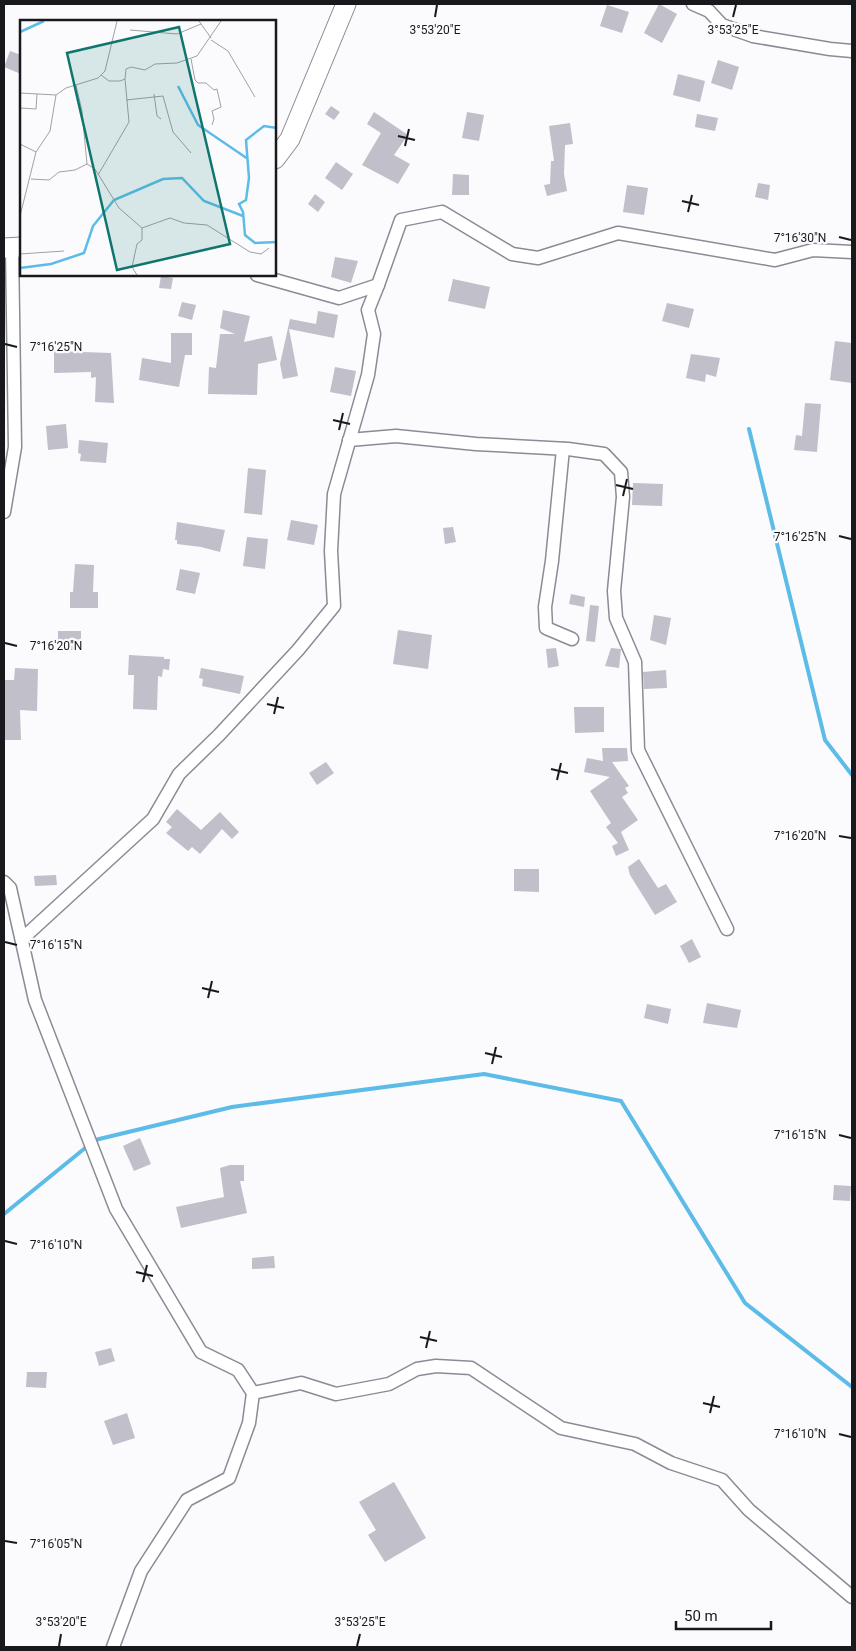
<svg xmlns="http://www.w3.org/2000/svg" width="856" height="1651" font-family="Roboto,sans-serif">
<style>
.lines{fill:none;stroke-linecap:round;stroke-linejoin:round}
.stream{stroke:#5cbce7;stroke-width:4}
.building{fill:#c0bfca}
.street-casing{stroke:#8a8b95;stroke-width:15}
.secondary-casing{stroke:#8a8b95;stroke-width:21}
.street{stroke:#fff;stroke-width:12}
.secondary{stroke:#fff;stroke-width:19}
.ticks{fill:none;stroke:#18191d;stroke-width:2}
.inset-river{fill:none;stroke:#5cbce7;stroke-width:2.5}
.inset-road{fill:none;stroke:#a0a1a3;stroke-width:1}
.view{fill:#0f766e;fill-opacity:0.15;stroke:#0f766e;stroke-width:2.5}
.inset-edge{fill:none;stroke:#18191d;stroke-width:2.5}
.ticks-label{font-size:12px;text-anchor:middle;fill:#18191d;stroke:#fbfbfd;stroke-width:4.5;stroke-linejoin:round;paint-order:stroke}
</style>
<rect width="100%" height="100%" fill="#fbfbfd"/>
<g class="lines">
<g class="stream">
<path d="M749,429l76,311 27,35"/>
<path d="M4,1214l91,-74 137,-33 252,-33 137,27 124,202 107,84"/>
</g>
</g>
<g class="building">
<path d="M659,4l18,10 -15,29 -18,-10z"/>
<path d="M607,5l22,7 -7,21 -22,-7z"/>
<path d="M10,51l11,4v19l-17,-7z"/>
<path d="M718,60l21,7 -7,23 -21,-7z"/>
<path d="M678,74l27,7 -5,21 -27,-7z"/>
<path d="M331,106l9,6 -6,8 -9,-6z"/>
<path d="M374,112l34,23 -14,20 16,9 -12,20 -36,-19 19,-32 -14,-9z"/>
<path d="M467,112l17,3 -5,26 -17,-3z"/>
<path d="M697,114l21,4 -3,13 -20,-4z"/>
<path d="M570,123l3,21 -8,1 -1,29 3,17 -20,5 -3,-11 6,-1 1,-23h3l-5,-35z"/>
<path d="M336,162l17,12 -11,16 -17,-12z"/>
<path d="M453,174l16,1v20h-17z"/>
<path d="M758,183l12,2 -2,15 -13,-3z"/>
<path d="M627,185l21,3 -4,27 -21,-3z"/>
<path d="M315,194l10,8 -7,10 -10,-8z"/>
<path d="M335,257l23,4 -7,22 -20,-6z"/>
<path d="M161,276l12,2 -2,11 -12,-1z"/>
<path d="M453,279l37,8 -5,22 -37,-8z"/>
<path d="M182,302l14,3 -4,15 -14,-4z"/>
<path d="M667,303l27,6 -5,19 -27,-7z"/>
<path d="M223,310l27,6 -6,26 28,-6 5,24 -19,4 -1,31 -49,-1 1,-27 7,1 4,-34h15l-15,-6z"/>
<path d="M318,311l20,4 -4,23 -45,-9 9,47 -15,3 -3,-15 10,-45 26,5z"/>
<path d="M171,333h21v22h-7l-6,32 -40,-7 3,-22 29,5z"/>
<path d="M835,341l17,2v40l-22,-3z"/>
<path d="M54,351l57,2 3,50 -19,-1 1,-25 -5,1v-6l-37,1z"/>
<path d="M691,354l29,4 -4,19 -10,-3 -1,8 -19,-4z"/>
<path d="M335,367l21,4 -5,25 -21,-4z"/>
<path d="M805,403l16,1 -4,48 -23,-2 2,-15 6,1z"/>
<path d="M66,424l2,24 -20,2 -2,-24z"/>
<path d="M79,440l29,3 -2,20 -26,-2 1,-7 -3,-1z"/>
<path d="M248,468l18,2 -4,45 -18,-2z"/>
<path d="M633,483l30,1 -1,22 -30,-1z"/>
<path d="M291,520l27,5 -4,20 -27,-5z"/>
<path d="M177,522l48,8 -5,22 -19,-5 -24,-3v-4h-2z"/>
<path d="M453,527l3,15 -11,2 -2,-16z"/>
<path d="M247,537l21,2 -3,30 -22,-3z"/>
<path d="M75,564l19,1 -1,27h5v16h-28v-16h3z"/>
<path d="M180,569l20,4 -5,21 -19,-4z"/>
<path d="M571,594l14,3 -1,10 -15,-3z"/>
<path d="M590,605l9,1 -4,36 -9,-1z"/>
<path d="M654,615l17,3 -5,27 -16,-5z"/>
<path d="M398,630l34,5 -4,34 -35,-5z"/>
<rect x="58" y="631" width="23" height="19"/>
<path d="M556,648l3,18 -11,2 -2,-19z"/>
<path d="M611,648l10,1 -2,19 -14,-2z"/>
<path d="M129,655l35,2v2h6l-1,11 -6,-1 -1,8 -4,-1 -1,34 -24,-1 1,-34h-6z"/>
<path d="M15,668l23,1 -1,42 -17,-1 1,30h-17v-60h10z"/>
<path d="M201,668l43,8 -4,18 -38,-8 1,-7 -4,-1z"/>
<path d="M666,670l1,18 -23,1 -1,-17z"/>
<path d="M574,707h30v25l-29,1z"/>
<path d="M602,748h25l1,13 -16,1 17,24 -4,2 3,5 -6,4 16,23 -17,12 8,18 -13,6 -4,-10 6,-3 -12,-16 5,-4 -21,-32 20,-14 -26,-5 3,-14 16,3z"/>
<path d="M326,762l8,11 -17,12 -8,-12z"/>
<path d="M177,809l24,21 19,-18 19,20 -7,7 -10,-10 -22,25 -8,-7 -4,4 -22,-18 6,-6 -6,-5z"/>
<path d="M639,859l19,29 8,-4 11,18 -22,13 -25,-40 -2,-8z"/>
<path d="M514,869h25v23l-25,-1z"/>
<path d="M56,875l1,10 -22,1 -1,-10z"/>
<path d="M692,939l9,18 -12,6 -9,-17z"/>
<path d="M707,1003l34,7 -4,18 -34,-5z"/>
<path d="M647,1004l24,5 -3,15 -24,-6z"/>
<path d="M140,1138l11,26 -17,7 -11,-25z"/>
<path d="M230,1165h14v16h-4l7,32 -66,15 -5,-21 48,-10 -4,-29z"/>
<path d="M834,1185l17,1 -1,15 -17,-1z"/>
<path d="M274,1256l1,12 -23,1v-11z"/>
<path d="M111,1348l4,13 -16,5 -4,-14z"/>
<path d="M27,1372h20l-1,16 -20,-1z"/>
<path d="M127,1413l8,25 -22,7 -9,-24z"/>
<path d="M394,1482l32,56 -41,24 -17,-27 8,-5 -17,-28z"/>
</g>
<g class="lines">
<defs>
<g id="street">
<path d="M693,4l16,7 13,14 31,11 77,13 22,2"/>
<path d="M257,275l82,23 39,-13 23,-65 41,-8 70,42 26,4 80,-25 157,27 38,-10 39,2"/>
<path d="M349,440l47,-4 80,8 92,5 36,5 17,18 2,25 -9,94 2,27 19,44 3,88 89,179"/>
<path d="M563,449l-11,112 -7,46 1,21 26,11"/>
<path d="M4,512l11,-65 -3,-200"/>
<path d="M4,882l6,6 25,112 81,209 85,143 37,18 15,23 -4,30 -20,55 -42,22 -46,71 -28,76"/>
<path d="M22,939l131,-120 26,-45 40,-39 79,-85 36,-44 -3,-55 3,-57 34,-119 6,-41 -6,-24 10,-25"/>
<path d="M253,1393l48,-10 35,11 53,-10 28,-15 19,-3 35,2 90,60 74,16 36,19 51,17 27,30 103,87"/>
</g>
<g id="secondary">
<path d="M275,159l15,-20 56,-135"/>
<path d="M4,248l17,-1"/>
</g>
</defs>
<use href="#street" class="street-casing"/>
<use href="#secondary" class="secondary-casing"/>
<use href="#street" class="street"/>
<use href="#secondary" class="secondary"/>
</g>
<path class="ticks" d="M435,17l2,-12M733,17l3,-12M398,136l17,4M405,146l4,-17M682,201l17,4M688,212l4,-17M839,237l12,3M5,344l12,3M333,420l17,4M339,430l4,-17M616,485l17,4M623,496l4,-17M839,536l12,3M5,643l12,3M267,704l17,4M274,714l4,-17M551,769l17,4M557,780l4,-17M839,836l12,2M5,942l12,3M202,988l17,4M208,998l4,-17M485,1053l17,4M492,1064l4,-17M839,1135l12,3M5,1241l12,3M136,1272l17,4M143,1282l4,-17M420,1337l17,4M426,1348l4,-17M703,1403l17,4M710,1413l4,-17M839,1434l12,3M5,1541l12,2M59,1646l2,-12M357,1646l3,-12"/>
<g transform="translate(20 20)">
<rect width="256" height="256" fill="#fbfbfd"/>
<path class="inset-river" d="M0,12l24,-11M158,66l20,39 50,34M257,108l-13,-2 -18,14 3,38 -3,22 -7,4 4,8 2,23 10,8 22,-1M0,248l31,-4 33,-11 9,-27 21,-26 49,-21 19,-1 22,23 39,15"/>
<path class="inset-road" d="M179,1l12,17M110,10l47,4 24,-10M191,20l17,11 27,46M171,39l4,21 3,3h8l8,7 3,-1 4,18 -9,4 2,8 -2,6M81,55l8,6h11l5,-2 1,-10 5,-2 14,3 10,-6 22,-1 20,-7 24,-35M56,65l6,26 5,53 8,5 24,39 23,20v12l-5,4 -5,23 5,8M0,73l36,2M134,74l3,22 4,3M106,80l37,-4 10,36 18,21M0,88l16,1 1,-15M0,124l16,8M78,155l31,-53 -4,-43M11,159l18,1 10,-8 16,-2 12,-6M0,196l16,-64 14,-21 6,-36 10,-7 32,-10 7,-7 12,-50M122,208l28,-10 14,5 23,2 43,27 11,2 8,-6M0,234l44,-3"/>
<path class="view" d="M159,7l51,217 -113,26 -50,-217z"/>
<rect width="256" height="256" class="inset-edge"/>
</g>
<g class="ticks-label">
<text x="435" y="34">3°53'20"E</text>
<text x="733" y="34">3°53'25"E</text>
<text x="800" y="242">7°16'30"N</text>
<text x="56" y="351">7°16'25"N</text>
<text x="800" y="541">7°16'25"N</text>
<text x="56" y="650">7°16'20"N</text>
<text x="800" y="840">7°16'20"N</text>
<text x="56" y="949">7°16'15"N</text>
<text x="800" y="1139">7°16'15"N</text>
<text x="56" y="1249">7°16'10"N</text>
<text x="800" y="1438">7°16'10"N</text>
<text x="56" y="1548">7°16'05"N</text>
<text x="61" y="1626">3°53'20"E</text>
<text x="360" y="1626">3°53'25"E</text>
</g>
<rect width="856" height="1651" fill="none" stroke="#18191d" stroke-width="10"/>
<path d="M676 1621v8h95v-8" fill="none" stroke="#18191d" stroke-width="2.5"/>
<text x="684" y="1621" font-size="15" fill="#18191d" stroke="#fbfbfd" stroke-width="4" paint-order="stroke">50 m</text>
</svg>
